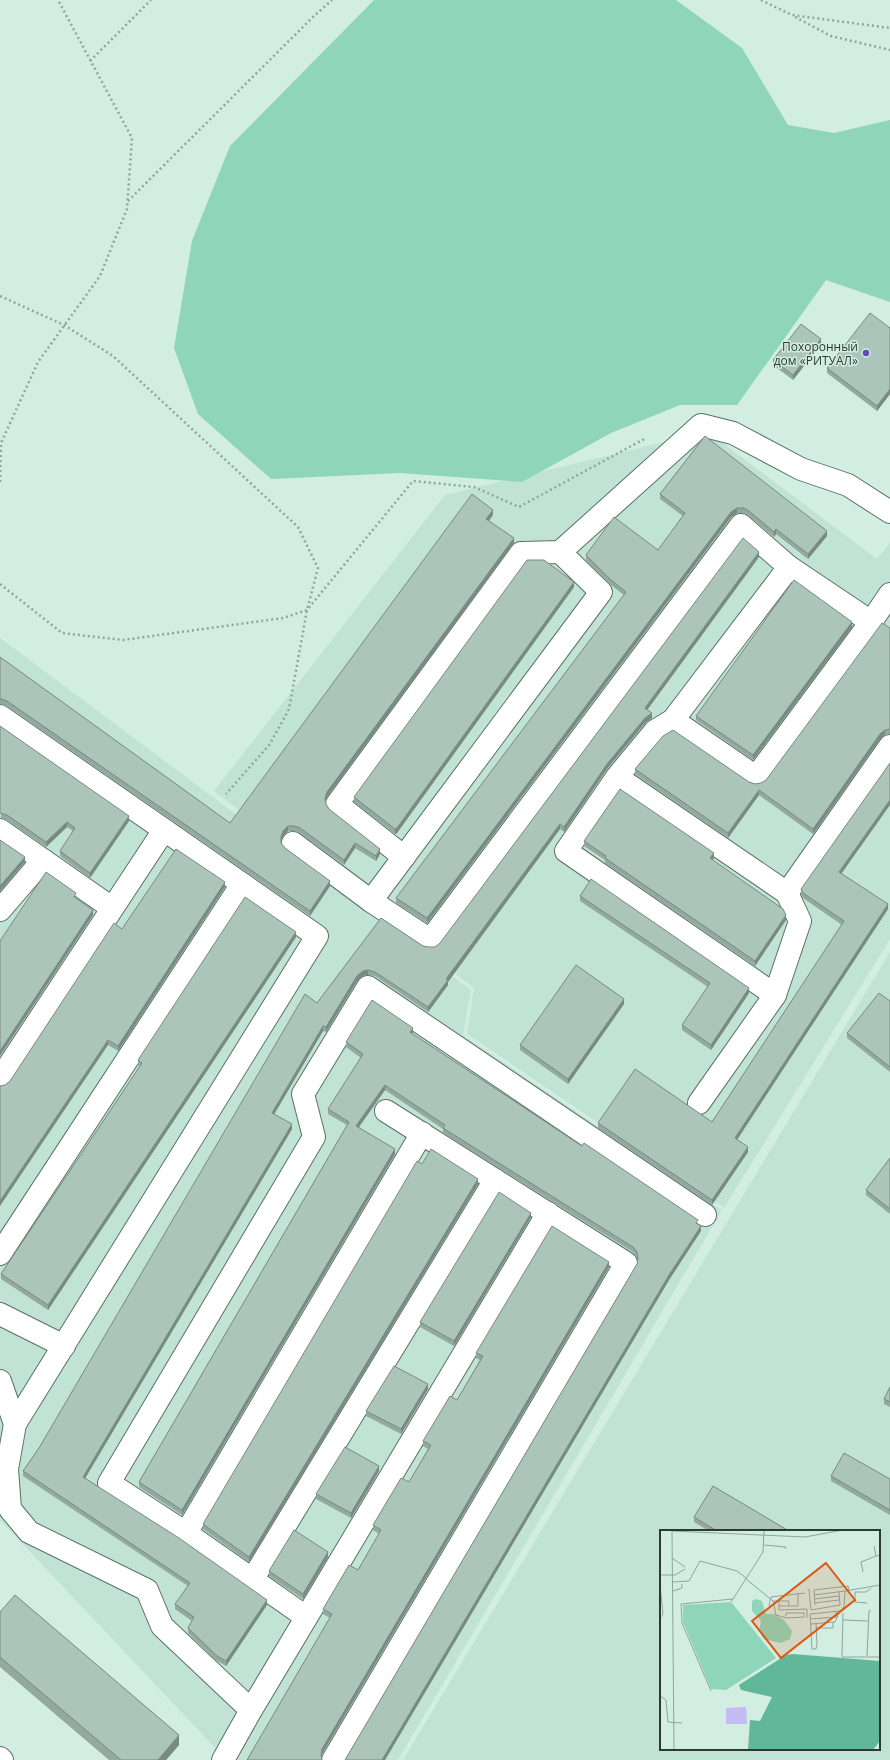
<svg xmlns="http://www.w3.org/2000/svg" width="890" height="1760" font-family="'Open Sans',sans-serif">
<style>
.built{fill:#c0e3d5;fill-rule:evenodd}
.green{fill:#8ed5ba}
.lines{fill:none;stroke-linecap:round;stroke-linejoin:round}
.minor-casing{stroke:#597168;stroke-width:24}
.path{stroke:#91a59d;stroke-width:2.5;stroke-dasharray:2 3;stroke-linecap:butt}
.minor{stroke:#fff;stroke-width:22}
.wall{fill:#93a9a0}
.shaded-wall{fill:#788a82}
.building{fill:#abc5ba;stroke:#788a82}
.poi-dot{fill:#6647bf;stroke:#d2ede2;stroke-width:1.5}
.labels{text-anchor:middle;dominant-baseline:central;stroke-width:3;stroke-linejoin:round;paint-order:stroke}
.poi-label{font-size:12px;fill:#2e3935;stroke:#d2ede2;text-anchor:end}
.inset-road{fill:none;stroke:#90a59d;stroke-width:1}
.view{fill:#df570e;fill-opacity:0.15;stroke:#df570e;stroke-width:2}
.inset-edge{fill:none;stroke:#2e3935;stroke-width:2}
</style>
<rect width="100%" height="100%" fill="#d2ede2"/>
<g class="built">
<path d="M712,435l165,124 13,-16v396l-166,269 -257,-174 7,-46 -260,-197 231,-296 211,-51z"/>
<path d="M0,638l471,352 -8,45 259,175 -324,550h-180l3,-6 -221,-234z"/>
<path d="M890,952v808h-487zM661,1531h218v218h-218z"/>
</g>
<path class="green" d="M374,0h302l66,48 46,77 46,8 56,-13v182l-64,-22 -89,125h-57l-69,28 -89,49 -122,-9 -129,6 -73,-65 -24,-66 18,-107 38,-95z"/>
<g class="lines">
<defs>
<g id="minor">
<path d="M0,716l317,220 -302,488 -8,45 3,40 19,23 118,58 15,36 89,84 -28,50"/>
<path d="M673,720l83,57 115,-155 19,-28"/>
<path d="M617,777l170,116 13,28 -25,74 -76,108"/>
<path d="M0,830l112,78"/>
<path d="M293,843l78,58 59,39 311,-415 48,42 82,55"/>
<path d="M404,857l-67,-53 184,-251 39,-1 141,-127 32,8 68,36 47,16 42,27"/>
<path d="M787,893l103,-147"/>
<path d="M371,901l230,-309 -41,-40"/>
<path d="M0,910l43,-50"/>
<path d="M775,995l-209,-144 51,-74 38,-46 18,-11 116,-153"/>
<path d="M0,1079l164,-249"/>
<path d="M0,1254l242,-370"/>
<path d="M0,1314l64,32"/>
<path d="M0,1381l15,43"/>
<path d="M186,1533l236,-400"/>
<path d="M252,1580l243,-400"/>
<path d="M306,1617l-120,-84 -77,-50 205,-346 -11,-43 65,-107 337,228"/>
<path d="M251,1710l297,-497"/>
<path d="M0,1758l2,2"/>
<path d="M333,1760l293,-497 -240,-152"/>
</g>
</defs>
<use href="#minor" class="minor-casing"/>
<g class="path">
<path d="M761,0l31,15 98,13"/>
<path d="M795,17l36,19 59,14"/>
<path d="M90,61l61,-61"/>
<path d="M128,201l185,-184 19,-17"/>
<path d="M0,296l64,29 49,31 185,171 20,41 -11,42 -18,99 -19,35 -44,50"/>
<path d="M0,482l1,-39 37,-81 62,-86 27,-67 5,-71 -74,-138"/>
<path d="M0,584l62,49 61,7 160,-22 24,-8 106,-129 61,6 45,20 127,-69"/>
</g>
<use href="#minor" class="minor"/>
</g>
<g class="wall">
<path d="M890,328v66l-13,17 -50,-38v-5z"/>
<path d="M821,344l-28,36 -20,-15v-5z"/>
<path d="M705,436l122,100 -19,23 -32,-25 -2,3 -25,-21 -5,-3h-7l-6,4 -304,406 -31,-20v-5l228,-303 -13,-10 -25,-25v-5l72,-5 25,-34 -23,-17v-5z"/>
<path d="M493,515l-4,6 25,22 -187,254 -2,4 1,3 3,5 51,45 -4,7 -21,-13 -11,17 -44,-32 -6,-2h-6l-5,5 -2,5v2l4,5 45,38 -20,30 -303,-210 -6,-2h-1v-47l230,166z"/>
<path d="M759,557l-112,153 5,8 -7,5 -38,46 -43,63 -4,-3 -112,153v3l-20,27 -53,-36 -7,-1 -5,1 -6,5 -31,51 -3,-1 -49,83 18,15 -207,349 182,127 -41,61 -9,-5 -29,-28v-5l4,-7 -17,-12v-5l13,-18 -165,-110v-5l16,-23 278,-445 64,-85 42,28 6,1h6l5,-4z"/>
<path d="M574,587l-177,246 -2,1 -41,-32v-5z"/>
<path d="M852,627l-99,133 -57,-40v-4z"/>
<path d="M890,628v106l-5,1 -5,4 -67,95 -54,-39 -31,43 -93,-64v-5l114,13 6,2 6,-1 5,-3z"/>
<path d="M0,726l129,95 -39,57 -30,-22v-5l13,-20 -6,-4 -21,20 -39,-27 -6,-2z"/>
<path d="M584,841l130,17 -2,2 74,60 -31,46 -150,-103v-3l-21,-14z"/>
<path d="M842,874l46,35 -151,230 11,13 -36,53 -114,-77v-5l114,-1 130,-197 -39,-27 -2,-4v-5z"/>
<path d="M225,887l-107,164 -10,-6 -103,40 5,-4 112,-152z"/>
<path d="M580,896l169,97 -38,57 -29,-20v-5l26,-38 -128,-86z"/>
<path d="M296,937l-248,373 -47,-31v-5l139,-208 -2,-1v-5z"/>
<path d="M890,1001v71l-43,-34v-5z"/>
<path d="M624,1004l-56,80 -48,-34v-5z"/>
<path d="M412,1033l286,191 3,7 -32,49 -284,480h-40l292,-496 1,-3 -1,-4 -4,-5 -190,-119v-4l-58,-39 -26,37 36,27 -213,361 -43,-28v-5l208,-357 -19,-11v-5l33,-51 -15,-11v-5l67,-9z"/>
<path d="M890,1158v56l-24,-19v-5z"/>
<path d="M422,1164l56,20 -229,378 -46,-33v-5z"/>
<path d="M531,1217l-77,129 -34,-19v-5z"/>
<path d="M609,1267l-287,487 -1,3 -74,3 83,-142 -7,-4v-5l35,-39 21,-36 -6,-4v-5l36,-43 19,-33 -5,-3v-5l34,-41 23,-40 -4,-2v-5z"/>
<path d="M890,1387v20l-6,-3v-5z"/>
<path d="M428,1389l-27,45 -35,-18v-5z"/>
<path d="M379,1471l-28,47 -35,-19v-5z"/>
<path d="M831,1476l59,3v36l-59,-34z"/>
<path d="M694,1517l95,14h-80l-15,-9z"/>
<path d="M328,1557l-25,42 -34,-23v-5z"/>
<path d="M0,1612l179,133 -13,15h-57l-109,-93z"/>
</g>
<g class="shaded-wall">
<path d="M821,339v5l-28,36v-5z"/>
<path d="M890,389v5l-13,17v-5z"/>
<path d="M737,508v5l-6,4 -304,406v-5l304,-406z"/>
<path d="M493,510v5l-7,9v-5z"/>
<path d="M776,529v5l-2,3v-5z"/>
<path d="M827,531v5l-19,23v-5z"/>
<path d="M514,538v5l-187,254 -2,6v-5l2,-6z"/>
<path d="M759,552v5l-114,156v-5z"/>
<path d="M574,582v5l-177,246 -2,1v-5z"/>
<path d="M852,622v5l-99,133v-5z"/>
<path d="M652,713v5l-7,5 -38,46 -43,63v-5l43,-63 38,-46z"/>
<path d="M885,730v5l-5,4 -67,95v-5l67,-95z"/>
<path d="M759,790v5l-31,43v-5z"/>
<path d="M890,800v5l-51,72v-5z"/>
<path d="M129,816v5l-39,57v-5z"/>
<path d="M67,822v5l-21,20v-5z"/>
<path d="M560,824v5l-112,153v3l-20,27v-5l18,-28z"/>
<path d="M288,826v5l-5,5 -2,6v-5l2,-6z"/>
<path d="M355,843v5l-11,17v-5z"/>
<path d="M380,849v5l-4,7v-5z"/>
<path d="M714,853v5l-4,5v-5z"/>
<path d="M25,857v5l-25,29v-5z"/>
<path d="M330,881v5l-20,30v-5z"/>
<path d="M225,882v5l-107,164v-5z"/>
<path d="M888,904v5l-153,234v-5z"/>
<path d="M93,910v5l-93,141v-5z"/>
<path d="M786,915v5l-31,46v-5z"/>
<path d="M296,932v5l-248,373v-5z"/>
<path d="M368,970v5l-5,1 -6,5 -31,51v-5l31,-51 6,-5z"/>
<path d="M749,988v5l-38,57v-5z"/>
<path d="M624,999v5l-56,80v-5z"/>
<path d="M323,1026v5l-51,87v-5z"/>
<path d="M413,1028v5l-3,3v-4z"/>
<path d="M108,1040v5l-108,161v-5z"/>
<path d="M385,1085v5l-29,41v-5z"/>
<path d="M292,1124v5l-209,353v-5z"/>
<path d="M748,1147v5l-36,53v-5z"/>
<path d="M395,1149v5l-213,361v-5z"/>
<path d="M478,1179v5l-229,378v-5z"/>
<path d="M531,1213v4l-77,129v-5z"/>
<path d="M701,1226v5l-32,49 -284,480h-3l287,-485z"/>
<path d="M609,1262v5l-287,487 -1,6v-5l1,-6z"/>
<path d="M428,1384v5l-27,45v-5z"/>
<path d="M379,1466v5l-28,47v-5z"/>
<path d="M328,1552v5l-25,42v-5z"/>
<path d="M267,1600v5l-41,61v-5z"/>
<path d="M179,1735v10l-13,15h-8z"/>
</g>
<g class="building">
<path d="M870,313l20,15v61l-13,17 -50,-38z"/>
<path d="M801,324l20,15 -28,36 -20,-15z"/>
<path d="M705,436l122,95 -19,23 -32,-25 -2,3 -25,-21 -5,-3h-7l-6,4 -304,406 -31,-20 230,-306 -15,-12 -25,-25 28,-38 44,33 27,-37 -25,-19z"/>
<path d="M472,494l21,16 -7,9 28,19 -187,254 -2,6 1,6 3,5 51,40 -4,7 -21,-13 -11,17 -44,-32 -6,-2h-6l-5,5 -2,6v6l4,5 45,33 -20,30 -303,-210 -6,-2h-1v-42l230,166z"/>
<path d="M743,538l16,14 -114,156 7,5 -7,5 -38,46 -43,63 -4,-3 -114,155 2,1 -20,27 -53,-35 -7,-2 -5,1 -6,5 -31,51 -3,-1 -51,87 20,11 -209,353 96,61 88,62 -41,61 -9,-5 -29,-28 6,-11 -19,-13 15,-21 -167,-112 16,-23 266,-454 12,9 64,-85 42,28 6,1h6l5,-4z"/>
<path d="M527,560h17l30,22 -177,246 -2,1 -41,-32z"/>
<path d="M794,580l58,42 -99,133 -57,-39z"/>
<path d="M882,623l8,5v101l-5,1 -5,4 -67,95 -54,-39 -31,43 -93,-64 28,-33 10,-6 76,52 6,2 6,-1 5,-3z"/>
<path d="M0,726l129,90 -39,57 -30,-22 15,-23 -8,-6 -21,20 -39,-27 -7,-2z"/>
<path d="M890,763v37l-51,72 49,32 -153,234 13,9 -36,53 -114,-77 37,-54 77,53 132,-201 -41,-28 -2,-4z"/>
<path d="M620,789l94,64 -4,5 73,51 3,6 -31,46 -150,-103 1,-2 -22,-15z"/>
<path d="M0,840l25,17 -25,29z"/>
<path d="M176,849l49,33 -107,164 -10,-6 -108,161v-115l5,-1 5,-4 104,-158 8,6z"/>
<path d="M46,872l30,21 -2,4 19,13 -93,141v-110z"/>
<path d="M591,879l158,109 -38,57 -29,-20 28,-42 -130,-87z"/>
<path d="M245,897l51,35 -248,373 -47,-31 141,-211 -4,-3z"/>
<path d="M576,965l48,34 -56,80 -48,-34z"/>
<path d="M879,993l11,8v66l-43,-34z"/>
<path d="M372,1000l41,28 -3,4 172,114 2,-3 114,77 -2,3 5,3 -32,49 -287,485h-37l292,-496 1,-5 -1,-7 -4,-5 -190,-119 2,-3 -60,-40 -29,41 39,23 -213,361 -43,-28 210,-360 -21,-13 35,-55 -17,-12z"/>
<path d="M431,1149l47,30 -229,378 -46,-33 214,-363 5,3z"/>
<path d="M890,1158v51l-24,-19z"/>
<path d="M499,1192l32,21 -77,128 -34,-19z"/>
<path d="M552,1226l57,36 -287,487 -1,6 1,5h-75l85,-146 -9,-5 26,-44 9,5 23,-40 -8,-5 28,-47 8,4 22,-37 -8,-4 27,-45 7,4 26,-44 -7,-3z"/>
<path d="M394,1366l34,18 -27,45 -35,-18z"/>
<path d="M890,1387v15l-6,-3z"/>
<path d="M345,1447l34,19 -28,47 -35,-19z"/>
<path d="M844,1453l46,26v31l-59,-34z"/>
<path d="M713,1486l76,45h-72l-23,-14z"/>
<path d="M294,1530l34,22 -25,42 -34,-23z"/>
<path d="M15,1595l164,140 -21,25h-37l-121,-103v-45z"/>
</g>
<circle class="poi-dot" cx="866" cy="353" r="4"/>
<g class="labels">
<g class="poi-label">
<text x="858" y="346">Похоронный<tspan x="858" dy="14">дом «РИТУАЛ»</tspan></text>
</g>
</g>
<g transform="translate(660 1530)">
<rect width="220" height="220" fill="#d2ede2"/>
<path d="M96,69l6,2 4,13h8l10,6 8,11 -2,8 -10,4 -16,-4 -5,-8 2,-10 -9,-10v-10zM71,72l45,56 -50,32 -15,-1 -28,-67v-17z" fill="#8ed5ba"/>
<path d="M133,124l87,7v80l-7,9h-125l2,-30 10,1 12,-24 -31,-7 -2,-5 47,-30z" fill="#60b799"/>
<path d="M86,177l1,17h-21v-16z" fill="#c4bdf4"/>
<path class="inset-road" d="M104,15l22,2 -1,2M214,16l2,10 4,-1M12,28l13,9M203,42l-2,-10 15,-6M0,45h15l10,-6M86,49l27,22h16v5M12,52l17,-1 11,-20 37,10 9,7M0,55l3,29 -3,4M149,59l2,21 29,-5 -1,-13M13,61l9,-3v-4M154,65l31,-4M154,69l25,-3M113,71l3,14 11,3 17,-1v-4M119,71v9l28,-1v9M71,72l32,-50 1,-22M155,73l24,-3M207,73l-12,-1v-10h11l5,-4M155,75l-1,-15 34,-4 1,5M109,76l2,-9 34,-4M119,76h19v-13M183,83l-1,44h38M126,86v-3h18M150,89l27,-2 -1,-6M183,90l25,1M156,93l1,21 -1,5h-4l-2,-35 30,-3 4,-4 1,-16 35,-6M151,94l24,-2 5,-11M156,98h17v-6M207,126l2,-45h2M51,161l-29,-68 -1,-19 52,-5M0,166l6,4 2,22 14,1M14,220l-2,-219 133,6 38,-7"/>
<path class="view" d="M166,33l29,37 -74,58 -29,-37z"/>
<rect width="220" height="220" class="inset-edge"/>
</g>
</svg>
